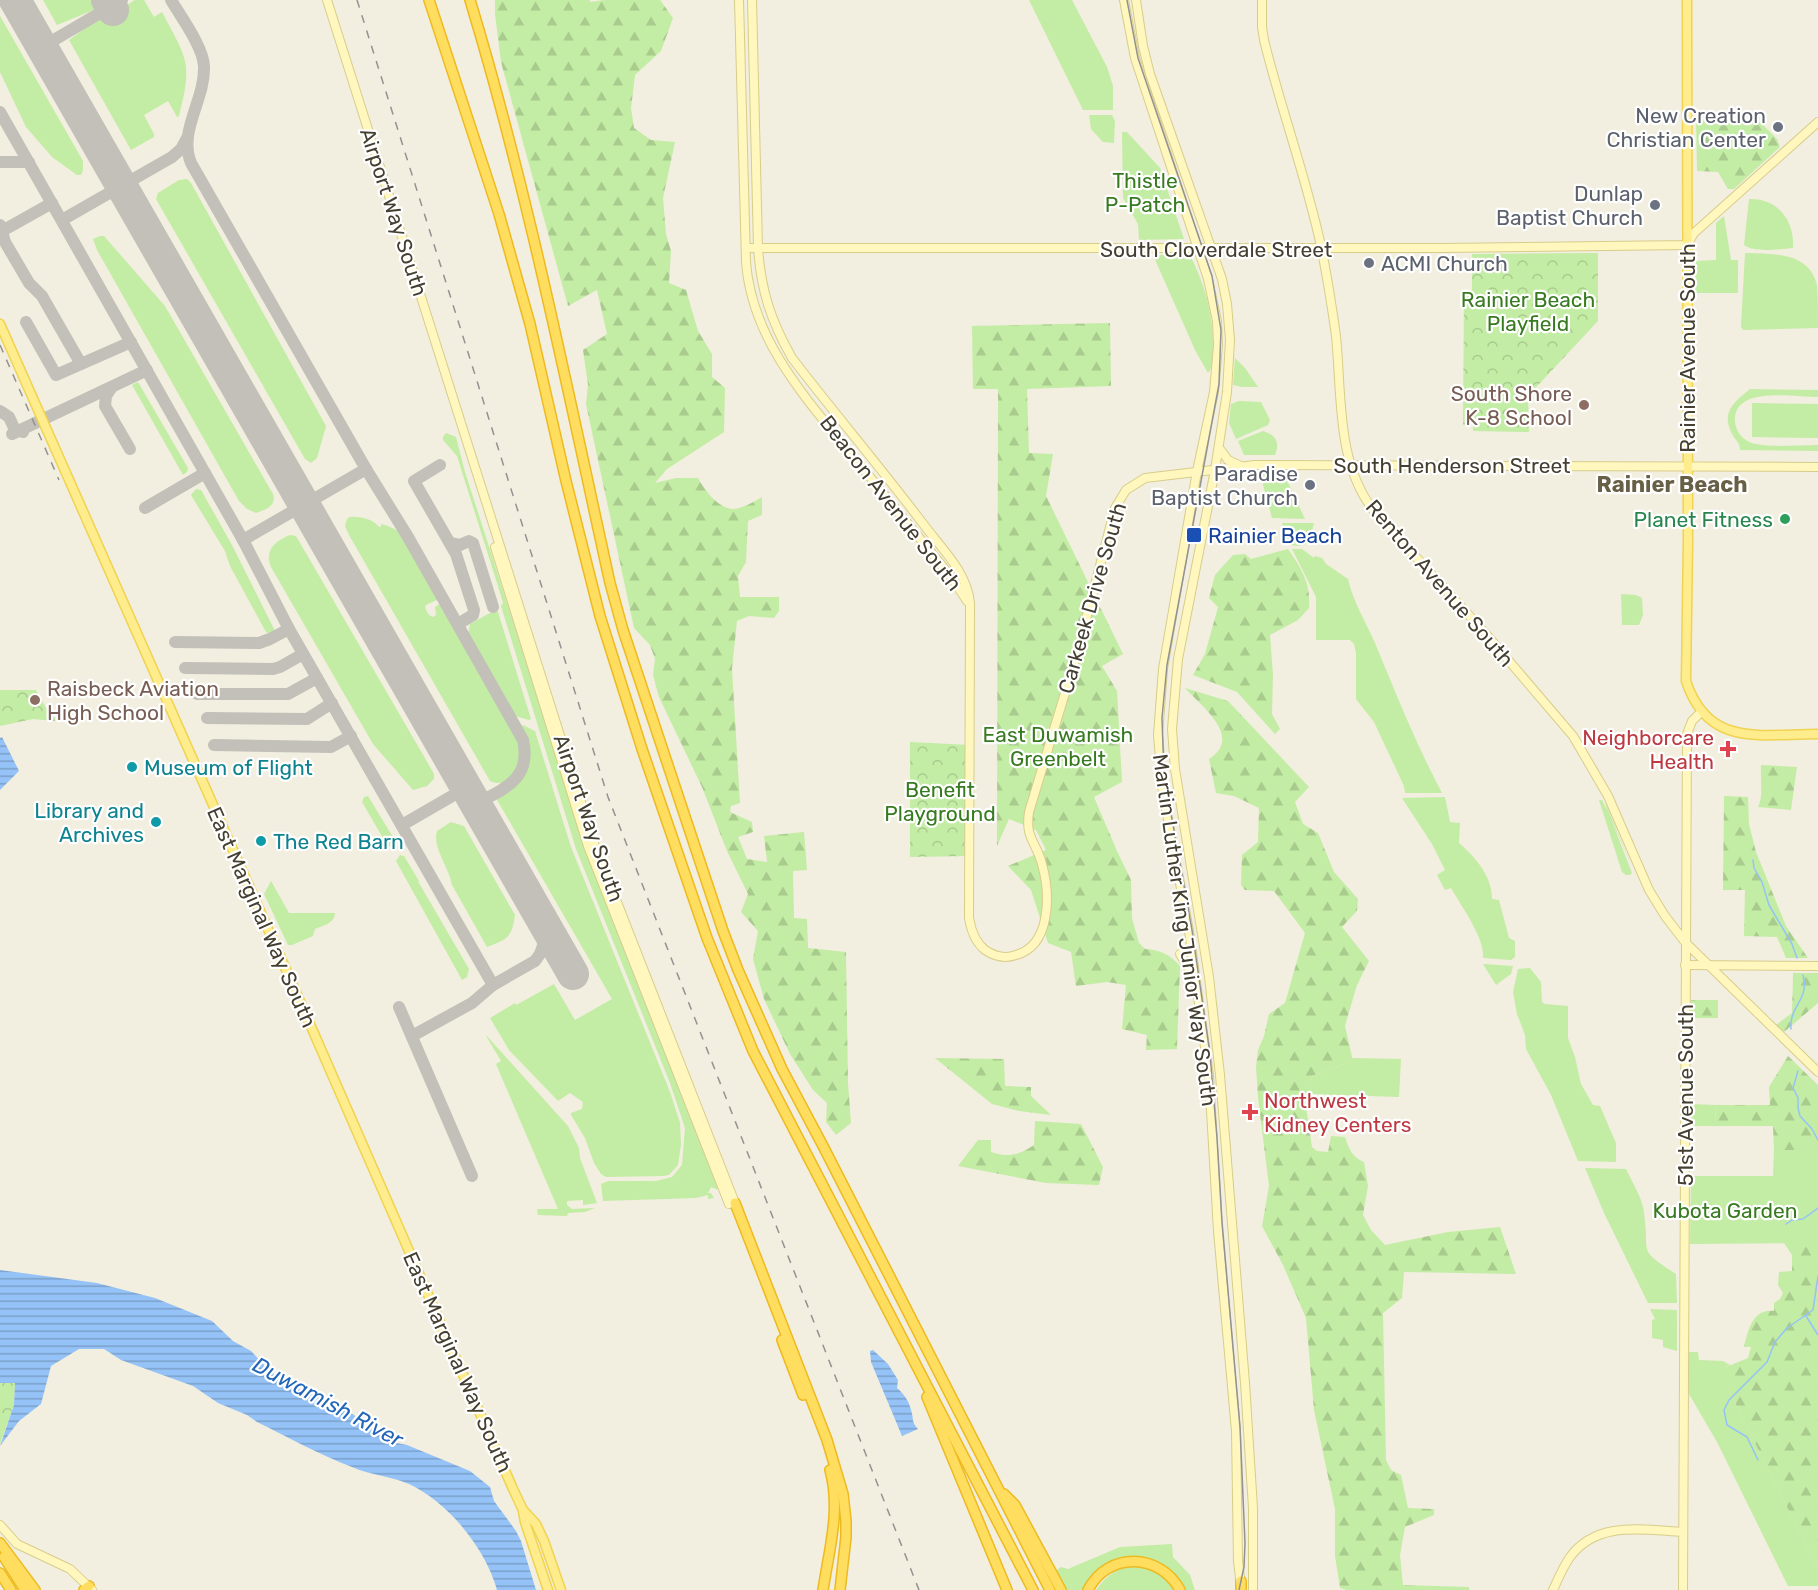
<svg xmlns="http://www.w3.org/2000/svg" width="1818" height="1590" font-family="Rubik,sans-serif">
<style>
.green{fill:#c3eca4}
.forest{fill:url(#forest-firs)}
.park{fill:url(#park-crowns)}
.water{fill:url(#water-rules)}
.lines{fill:none;stroke-linecap:round;stroke-linejoin:round}
.stream{stroke:#95c3f7;stroke-width:1.5}
.taxiway{stroke:#c2c0b9;stroke-width:12}
.runway{stroke:#c2c0b9;stroke-width:32}
.secondary-casing{stroke:#d7cd8b;stroke-width:10}
.primary-casing{stroke:#efd351;stroke-width:11}
.highway-casing{stroke:#edba20;stroke-width:12}
.secondary{stroke:#fff7be;stroke-width:8}
.primary{stroke:#ffec8d;stroke-width:8}
.highway{stroke:#ffdd5f;stroke-width:9}
.tram{stroke:#929292;stroke-width:1.5}
.rail{stroke:#929292;stroke-width:1.5;stroke-dasharray:8 8;stroke-linecap:butt}
.worship-dot{fill:#6b7280;stroke:#fff;stroke-width:2}
.education-dot{fill:#8d6e63;stroke:#fff;stroke-width:2}
.leisure-dot{fill:#2e9e5b;stroke:#fff;stroke-width:2}
.transit-dot{fill:#1a4fb4;stroke:#fff;stroke-width:2}
.health-dot{fill:#e0444e;stroke:#fff;stroke-width:2}
.culture-dot{fill:#0f9aa8;stroke:#fff;stroke-width:2}
.labels{text-anchor:middle;dominant-baseline:central;stroke-width:4.5;stroke-linejoin:round;paint-order:stroke}
.worship-label{font-size:21px;fill:#5b616d;stroke:#fff;text-anchor:end}
.park-label{font-size:21px;fill:#377a20;stroke:#fff}
.street-label{font-size:21px;fill:#443f31;stroke:#fff}
.education-label{font-size:21px;fill:#785e54;stroke:#fff;text-anchor:end}
.leisure-label{font-size:21px;fill:#27864d;stroke:#fff;text-anchor:end}
.transit-label{font-size:21px;fill:#164399;stroke:#fff;text-anchor:start}
.health-label{font-size:21px;fill:#be3a42;stroke:#fff;text-anchor:end}
.culture-label{font-size:21px;fill:#0d838f;stroke:#fff;text-anchor:start}
.neighbourhood-label{font-size:22px;font-weight:bold;fill:#685f47;stroke:#fff}
.water-label{font-size:22px;font-style:italic;fill:#2166b9;stroke:#fff}
</style>
<defs>
<pattern id="forest-firs" width="22" height="20" patternUnits="userSpaceOnUse" patternTransform="scale(1.5)"><rect width="22" height="20" fill="#c3eca4"/><path d="M5 1l3.5 6h-7zM16 11l3.5 6h-7z" fill="#a9cb8e"/></pattern>
<pattern id="park-crowns" width="20" height="18" patternUnits="userSpaceOnUse" patternTransform="scale(1.5)"><rect width="20" height="18" fill="#c3eca4"/><path d="M2 6a3 3 0 1 1 6 0M12 15a3 3 0 1 1 6 0" fill="none" stroke="#a9cb8e"/></pattern>
<pattern id="water-rules" width="6" height="5" patternUnits="userSpaceOnUse" patternTransform="scale(1.5)"><rect width="6" height="5" fill="#95c3f7"/><path d="M0 2.5h6" fill="none" stroke="#7ba0c9"/></pattern>
</defs>
<rect width="100%" height="100%" fill="#f2efe0"/>
<g class="green">
<path d="M43,0h49l4,9 -39,16z"/>
<path d="M135,0h9l10,17 8,-5c25,47 31,51 17,104l-2,1 -9,-16 -24,14 10,19v3l-23,13 -62,-110 32,-23 2,3z"/>
<path d="M1029,0h43l35,67 6,19v24h-30z"/>
<path d="M0,16l83,145v9l-2,5h-4l-25,-18 -26,-30 -26,-55z"/>
<path d="M1089,115h23l3,6 -1,22 -11,-1 -12,-13z"/>
<path d="M1122,132h5l33,36 24,71 -45,1 -1,-16 -15,-26z"/>
<path d="M187,179l4,4 135,243 -9,32 -6,5 -6,-4 -149,-260 2,-6 21,-13z"/>
<path d="M1749,199c29,-1 46,22 44,49 -12,1 -39,5 -49,-3z"/>
<path d="M1724,216l7,44h7v33h-43l1,-32 20,-1v-37z"/>
<path d="M100,236h4l61,70 108,188c4,12 -8,16 -17,19l-9,-4 -8,-8 -142,-251 -4,-11z"/>
<path d="M1745,253c27,1 64,-2 72,32 1,13 1,30 1,43l-75,2 -2,-3z"/>
<path d="M1153,255h37c15,30 24,61 23,95 -1,8 1,16 -5,23l-13,-23z"/>
<path d="M1235,358l10,10 13,19h-16l-9,-2z"/>
<path d="M138,382l50,86 -1,4 -4,3 -51,-90z"/>
<path d="M1750,389l68,1v7c-23,0 -86,-12 -83,25 1,10 8,18 17,21 16,5 49,2 66,2v6l-78,-1c0,-8 -5,-10 -8,-16 -12,-23 4,-33 18,-45z"/>
<path d="M1239,401l22,1 9,18 -2,5 -32,14 -7,-16 2,-19z"/>
<path d="M1752,403l66,1v34l-66,-1z"/>
<path d="M1263,431c13,4 17,11 12,24h-31l-6,-14z"/>
<path d="M446,433l10,4 9,35 121,376 125,318 7,24 -7,-3 -3,6h3l3,5 -6,1v-4l-12,3 -93,3 -2,-17 7,-3h48l16,-4 10,-12 3,-37 -15,-45 -94,-234 -75,-243 2,-3 -6,-20 -40,-127 -14,-16v-3z"/>
<path d="M1260,474h24l21,45 -33,-1z"/>
<path d="M196,489l5,1 31,55 43,86 -4,3 -5,-2 -36,-66 -5,-15 -34,-56z"/>
<path d="M350,517c8,-1 23,2 28,9l3,1v-3c9,2 14,5 21,10l37,65 -13,6 -1,3 4,7 4,2 3,-2 -1,-8 6,-4 77,135c6,17 -3,54 -28,43l-141,-246 -4,-9 2,-7z"/>
<path d="M1282,523h32l-5,20 -10,3 -10,-1z"/>
<path d="M290,535l6,1 130,224 8,14v5l-7,7 -14,4 -40,-46 -102,-177c-7,-17 4,-26 19,-32z"/>
<path d="M1292,549h10l12,9 1,-2 7,2 4,6 22,15c5,23 18,43 27,64 21,51 41,101 67,150h-37l-1,-7 -30,-64 -18,-23v-46l-2,-9 -4,-4h-34v-43z"/>
<path d="M1621,594l15,1 6,3 1,17 -4,10h-17z"/>
<path d="M497,609l34,110 -2,1 -14,-4 -47,-81 2,-11z"/>
<path d="M523,725l12,6 36,116 99,245 10,31 1,22 -3,20 -9,10 -5,1 -58,1 -5,-3 -7,-11 -9,-25 -14,-23v-2l11,-4 1,-7 -13,-9 -12,8 -49,-51 -19,-32 25,-15 1,2 38,-21 21,36 37,-21 -116,-201c30,-16 41,-39 25,-71z"/>
<path d="M368,796l28,46 -3,6 -6,-3 -25,-43 2,-5z"/>
<path d="M1445,797l5,25 10,1 -1,20c17,15 33,33 33,56l7,1 10,38 6,3v16l-4,3 -28,-2c3,-18 -23,-54 -32,-70l-6,2 -8,-15 8,-5 -13,-26 -30,-46z"/>
<path d="M1599,800h3l5,10 -2,-8 26,63 -20,-46 21,54 -2,2h-4l-4,-3z"/>
<path d="M451,822l13,4 51,89c-3,23 -8,24 -28,32l-35,-62c-3,-18 -20,-37 -15,-54z"/>
<path d="M400,855l4,1 15,25 -1,2h1l50,86 -2,8 -5,3 -66,-119z"/>
<path d="M271,881l18,32h46c-1,11 -11,12 -20,16l-2,7 -21,9h-4l-24,-51z"/>
<path d="M1483,964l30,2 -2,8 -15,11z"/>
<path d="M1530,968l11,14 1,20 3,2 23,2v32l7,19 6,27 12,21 7,1 16,37v19l-38,-1 -27,-66 -25,-46 -1,-14 -8,-21 -4,-22 5,-23z"/>
<path d="M485,1034l83,92 11,22 1,10 17,45 -14,2v-5l-16,1v4l5,4 23,-1 -10,4 -17,1 -1,3 -29,-1 -1,-6h21l-62,-145 5,-3z"/>
<path d="M1352,1058l49,1 -2,38 -91,-3 4,-18 41,-15z"/>
<path d="M1691,1104l25,1 -1,21h-24z"/>
<path d="M1774,1150h44v93l-128,1 1,-68h82z"/>
<path d="M1585,1168l41,1c6,13 17,30 18,44 6,42 -8,35 32,61l1,29h-29l-44,-90z"/>
<path d="M1650,1309l27,1v41l-14,-4v-7l-11,-2v-18l3,-1z"/>
<path d="M1689,1352h9l1,8 24,1 7,4 -8,4 9,26 87,174v17h-30l-71,-144 -28,-48z"/>
<path d="M1172,1544l1,13 17,18 5,15h-12l-10,-16 -11,-9 -14,-5h-26l-35,30h-23l-10,-18 7,-5 7,2 52,-22z"/>
<path d="M1138,1565c20,5 25,10 38,25h-80c10,-15 24,-24 42,-25z"/>
</g>
<g class="forest">
<path d="M495,0h95v2l14,-2h56l13,18 -12,33 -26,24 -4,33 3,20 17,12 24,2 -12,56 3,36 5,17 -2,32 17,7 12,41 14,23v23l13,11 -1,44 -57,37 -12,14 21,-5h22c7,13 24,36 41,30 8,-2 16,-7 23,-11v18l-14,6 -2,41 -8,14 2,21h39v14l-5,7 -25,-2 -12,5 -5,48 8,134 -9,3 -1,6 22,10 1,10 -15,5 9,22 20,3 -3,-26 40,-4 3,38 -14,1 1,47 13,1 1,29 38,4 2,131 3,40 -15,12 -10,-13 1,-19 -14,-13 -23,-36 -26,-55 -11,-40 5,-28 -17,-19 7,-18 -21,-43 -25,-64 -43,-90 -6,-22 2,-16 -5,-14 -16,-17 -48,-224 2,-19 -5,-35 24,-16 -10,-44 -29,16 -67,-244 -6,-48z"/>
<path d="M1696,120l33,3 31,-1 17,17 3,8 -46,42h-6l-10,-17 -21,-1z"/>
<path d="M1110,323l1,63 -84,3 2,64 24,1 -7,42 77,158 -21,12 15,25 5,91 -28,15 23,54 14,29 1,38 7,25 6,6c16,1 24,5 35,17l-3,83 -31,1 1,-15 -25,-6 4,-44 -19,-3 -31,4 -5,-34 -23,-9 -17,-53 -23,-24 38,-16 -10,-20 -27,-11 -12,27 1,-457h-25l-1,-63z"/>
<path d="M1288,549c14,20 23,35 21,59l-11,12 -28,15 3,40 -1,39 8,15 -5,5 -38,-42 -44,-17 12,-21 13,-47 -9,-9 6,-23 18,-20 12,-1 6,5z"/>
<path d="M1185,688l43,13 81,86 -14,15 8,22 15,9 16,39 24,27 -1,12 -15,16 27,34 -12,24 -12,41 8,35 -41,15 -6,31 6,40 5,4 11,1 3,-16 14,1c4,12 7,20 19,25l4,24 -5,29 8,15 14,15 63,-13 52,-5 16,47 -112,-2 -2,26 -19,15 3,147 5,10 10,5 7,33 26,1v6l-29,12 -5,28 3,30 66,2v3h-122l-7,-2 -5,-32v-47l-21,-99 -8,-92 -23,-53 -21,-39 7,-40 -11,-88 -2,-31 2,-17 6,-14 5,-22 16,-11 20,-70 -31,-42 -29,-1 -4,-5 1,-30 16,-13 1,-34 -25,-12 -18,-3 -7,-34c34,-22 -6,-51 -24,-71z"/>
<path d="M1761,765l36,2 -6,43 -33,-3c6,-12 2,-28 3,-42z"/>
<path d="M1724,796l24,1 1,27 7,28 30,74 22,32h-22l-9,-21 -33,-1 1,-46h-22z"/>
<path d="M1793,973h25v30l-34,29 -8,-7 16,-12z"/>
<rect x="1691" y="1000" width="27" height="18"/>
<path d="M1788,1056l30,29v65h-44l-1,-24h-58l1,-21h54l-1,-18z"/>
<path d="M935,1058l69,1 1,27 26,1v9l20,19 -32,-4 -27,-7z"/>
<path d="M1035,1121l46,3 22,43 -4,18 -53,-2 -88,-17 20,-26h13v12c17,6 28,3 43,-7z"/>
<path d="M1784,1243h34v326l-87,-174 -10,-26 27,-11 3,-11h-7c4,-17 9,-39 30,-36v-8l6,-4 3,-6 -5,-8 1,-13 13,-1v-16z"/>
</g>
<g class="park">
<path d="M1598,253v68l-70,75 1,36 -56,-1v-6h-10l1,-131h8v-40z"/>
<path d="M0,690h36l15,27h4v4l-22,-2 -33,7z"/>
<path d="M910,742l60,3v111l-60,1z"/>
<path d="M0,1383h15l-1,22 -14,39z"/>
</g>
<g class="water">
<path d="M2,737l17,34 -19,19v-52z"/>
<path d="M0,1270l97,13 58,15 57,23 21,20 18,10 20,21 35,21 4,-5 60,37 22,17 15,3 63,26 20,16 4,14 22,30 5,10 15,49h-39c-11,-41 -49,-88 -88,-106 -19,-8 -39,-9 -57,-17 -32,-12 -64,-30 -95,-45l-10,-7 -29,-12 -25,-17 -72,-26 -17,-11h-25l-28,17 -10,38 -22,17 -19,25 14,-41 1,-22h-15z"/>
<path d="M873,1350l15,14 10,16 -1,8c7,6 12,13 14,22 3,9 0,12 7,19l-16,7 -31,-74 -1,-11z"/>
</g>
<g class="lines">
<g class="stream">
<path d="M1753,860l1,8 8,14 7,23 23,39 5,14"/>
<path d="M1791,1029c-2,-24 19,-29 12,-54"/>
<path d="M1798,1071l-5,17 5,10v10l2,8 12,13 6,11"/>
<path d="M1786,1224l6,-4 11,-1 15,-11"/>
<path d="M1806,1316l12,19"/>
<path d="M1758,1460l-11,-23 -20,-12 -3,-15 5,-10 38,-38 8,-20 12,-14 26,-18 5,-34"/>
</g>
<g class="taxiway">
<path d="M171,0c10,17 33,48 33,67 1,33 -26,64 -13,96l175,306 42,68 115,203c9,39 -19,49 -48,64"/>
<path d="M42,47l80,-47"/>
<path d="M0,112l243,428 46,89 204,356"/>
<path d="M0,162h29"/>
<path d="M62,220l110,-63 9,-8 6,-11"/>
<path d="M0,225l5,17 24,41 13,13 39,68"/>
<path d="M2,231l50,-28"/>
<path d="M26,322l30,53 75,-33"/>
<path d="M112,387l-6,9 -1,10 25,43"/>
<path d="M0,411l9,6 6,13 8,2"/>
<path d="M12,434l135,-64"/>
<path d="M440,465l-26,16 42,73 18,56 -1,5 -15,9"/>
<path d="M145,508l60,-35"/>
<path d="M243,540l123,-71"/>
<path d="M450,543l10,2 9,-4 4,2 20,64"/>
<path d="M175,642l84,1 11,-4 19,-10"/>
<path d="M185,668l88,1 7,-2 23,-13"/>
<path d="M197,694h91l29,-16"/>
<path d="M207,718l100,1 25,-16"/>
<path d="M214,745l117,2 20,-11"/>
<path d="M402,825l64,-37"/>
<path d="M399,1007l73,169"/>
<path d="M412,1036l60,-33 21,-18 42,-24 5,-7 5,-14 -3,-20"/>
</g>
<g class="runway">
<path d="M15,0l558,974"/>
<path d="M107,0l6,10"/>
</g>
<defs>
<g id="secondary">
<path d="M327,0l268,846 140,357"/>
<path d="M739,0l7,262c6,80 63,140 111,199 32,39 63,78 95,117l15,23"/>
<path d="M752,0l6,248c3,43 13,73 34,110 43,56 89,110 132,167 18,24 43,47 46,78l-1,315c2,12 6,24 16,32 9,6 20,9 31,5 36,-10 34,-62 26,-91 -6,-23 -17,-25 -13,-52l49,-162 37,-142 11,-18 19,-12 110,-13 563,2"/>
<path d="M1124,0l11,58 73,221 9,42 1,24 -4,47 -17,79 -34,198 -5,66 5,58 26,138 20,145 9,155 18,200 2,130 3,25"/>
<path d="M1136,0l7,46 7,28 72,205 5,25 3,36 -3,52 -12,78 -37,189 -6,70 3,40 34,208 11,98 25,308 8,125v82"/>
<path d="M1262,0v27l2,13c17,69 42,137 57,206 6,30 11,61 15,90 6,59 0,127 38,175l112,123 87,102 35,60 41,94 16,26 20,26 133,130"/>
<path d="M746,248h695l246,-3 7,-12 124,-111"/>
<path d="M1219,448l9,12 13,6"/>
<path d="M495,547l93,299 141,358"/>
<path d="M1180,954l13,22"/>
<path d="M1685,965l133,1"/>
<path d="M0,1525l17,19 53,25 22,21"/>
<path d="M1553,1590c5,-11 10,-23 17,-33 27,-37 74,-27 113,-25"/>
<path d="M1683,1590l4,-856 5,-13 9,-9"/>
</g>
<g id="primary">
<path d="M1687,0l1,541 -2,140c22,67 74,53 132,53"/>
<path d="M0,324l299,675 214,490 10,21 13,14 8,17 17,49"/>
<path d="M523,1511l2,11 23,68"/>
</g>
<g id="highway">
<path d="M429,0l70,214 31,110 36,157 34,135 42,133 65,189 46,113 280,539"/>
<path d="M470,0c58,191 97,388 140,583l13,47 100,301 15,39 44,99 41,77 227,444"/>
<path d="M735,1203l92,237 16,54 3,27v16l-6,53"/>
<path d="M782,1340l21,55"/>
<path d="M927,1397l80,193"/>
<path d="M1004,1494l11,11 46,85"/>
<path d="M0,1543l35,47"/>
<path d="M4,1557l21,33"/>
<path d="M0,1573l11,17"/>
<path d="M1241,1581v9"/>
<path d="M84,1590l5,-4"/>
<path d="M823,1590c6,-40 18,-80 7,-120"/>
<path d="M1088,1590c20,-39 72,-37 92,0"/>
</g>
</defs>
<use href="#secondary" class="secondary-casing"/>
<use href="#primary" class="primary-casing"/>
<use href="#highway" class="highway-casing"/>
<use href="#secondary" class="secondary"/>
<use href="#primary" class="primary"/>
<use href="#highway" class="highway"/>
<path class="tram" d="M1127,0l11,58 74,218 9,54 -2,54 -52,281 -5,53 2,57 28,155 18,124 7,84 5,84 18,205 5,116 -1,24 -5,23"/>
<g class="rail">
<path d="M357,0l251,797 311,793"/>
<path d="M0,345l59,135"/>
</g>
</g>
<g class="worship-dot">
<circle cx="1778" cy="127" r="6"/>
<circle cx="1655" cy="205" r="6"/>
<circle cx="1369" cy="263" r="6"/>
<circle cx="1310" cy="485" r="6"/>
</g>
<g class="education-dot">
<circle cx="1584" cy="405" r="6"/>
<circle cx="35" cy="700" r="6"/>
</g>
<circle class="leisure-dot" cx="1785" cy="519" r="6"/>
<rect class="transit-dot" x="1186" y="527" width="16" height="16" rx="3"/>
<g class="health-dot">
<path d="M1725 740h6v6h6v6h-6v6h-6v-6h-6v-6h6z"/>
<path d="M1247 1103h6v6h6v6h-6v6h-6v-6h-6v-6h6z"/>
</g>
<g class="culture-dot">
<circle cx="132" cy="767" r="6"/>
<circle cx="156" cy="822" r="6"/>
<circle cx="261" cy="841" r="6"/>
</g>
<g class="labels">
<g class="worship-label">
<text x="1766" y="115">New Creation<tspan x="1766" dy="24">Christian Center</tspan></text>
<text x="1643" y="193">Dunlap<tspan x="1643" dy="24">Baptist Church</tspan></text>
<text x="1381" y="263" text-anchor="start">ACMI Church</text>
<text x="1298" y="473">Paradise<tspan x="1298" dy="24">Baptist Church</tspan></text>
</g>
<g class="park-label">
<text x="1145" y="180">Thistle<tspan x="1145" dy="24">P-Patch</tspan></text>
<text x="1528" y="299">Rainier Beach<tspan x="1528" dy="24">Playfield</tspan></text>
<text x="1058" y="734">East Duwamish<tspan x="1058" dy="24">Greenbelt</tspan></text>
<text x="940" y="789">Benefit<tspan x="940" dy="24">Playground</tspan></text>
<text x="1725" y="1210">Kubota Garden</text>
</g>
<g class="street-label">
<text transform="translate(394 212) rotate(72)">Airport Way South</text>
<text x="1216" y="249">South Cloverdale Street</text>
<text transform="translate(1687 348) rotate(-90)">Rainier Avenue South</text>
<text x="1452" y="465">South Henderson Street</text>
<text transform="translate(891 503) rotate(52)">Beacon Avenue South</text>
<text transform="translate(1440 583) rotate(49)">Renton Avenue South</text>
<text transform="translate(1092 598) rotate(-74)">Carkeek Drive South</text>
<text transform="translate(589 818) rotate(71)">Airport Way South</text>
<text transform="translate(262 917) rotate(66)">East Marginal Way South</text>
<text transform="translate(1185 930) rotate(82)">Martin Luther King Junior Way South</text>
<text transform="translate(1685 1095) rotate(-90)">51st Avenue South</text>
<text transform="translate(458 1362) rotate(66)">East Marginal Way South</text>
</g>
<g class="education-label">
<text x="1572" y="393">South Shore<tspan x="1572" dy="24">K-8 School</tspan></text>
<text x="47" y="688" text-anchor="start">Raisbeck Aviation<tspan x="47" dy="24">High School</tspan></text>
</g>
<g class="leisure-label">
<text x="1773" y="519">Planet Fitness</text>
</g>
<g class="transit-label">
<text x="1208" y="535">Rainier Beach</text>
</g>
<g class="health-label">
<text x="1714" y="737">Neighborcare<tspan x="1714" dy="24">Health</tspan></text>
<text x="1264" y="1100" text-anchor="start">Northwest<tspan x="1264" dy="24">Kidney Centers</tspan></text>
</g>
<g class="culture-label">
<text x="144" y="767">Museum of Flight</text>
<text x="144" y="810" text-anchor="end">Library and<tspan x="144" dy="24">Archives</tspan></text>
<text x="273" y="841">The Red Barn</text>
</g>
<g class="neighbourhood-label">
<text x="1672" y="484">Rainier Beach</text>
</g>
<g class="water-label">
<text transform="translate(328 1402) rotate(28)">Duwamish River</text>
</g>
</g>
</svg>
